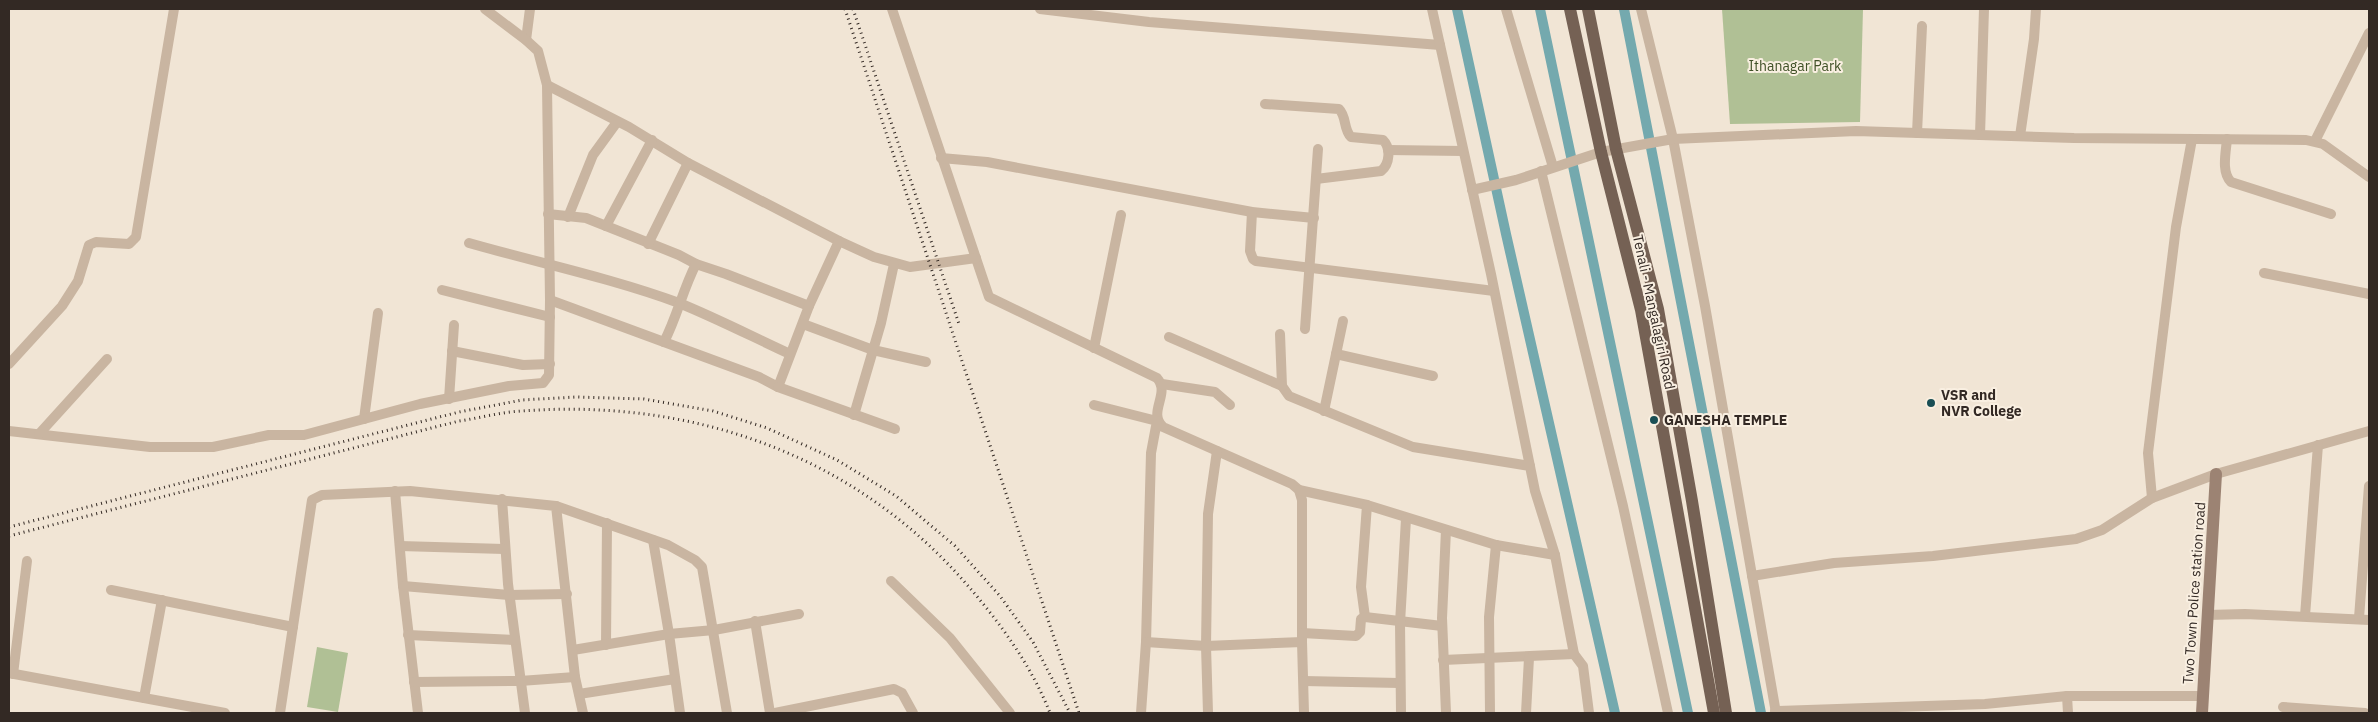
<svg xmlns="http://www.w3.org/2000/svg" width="2378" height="722" font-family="'IBM Plex Sans',sans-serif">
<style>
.green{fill:#b0c095}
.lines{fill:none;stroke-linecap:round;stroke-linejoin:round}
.canal{stroke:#74a9ae;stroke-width:10}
.street{stroke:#c9b5a1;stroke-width:10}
.secondary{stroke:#9c8373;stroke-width:12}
.primary{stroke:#756154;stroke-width:12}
.rail{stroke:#332924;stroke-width:3;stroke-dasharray:1 4;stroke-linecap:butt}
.poi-dot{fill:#194e54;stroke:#f9efe1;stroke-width:2}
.labels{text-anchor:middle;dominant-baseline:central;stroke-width:4;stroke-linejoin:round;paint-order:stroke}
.park-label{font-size:14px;fill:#405127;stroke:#f9efe1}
.street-label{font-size:14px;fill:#332924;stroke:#f9efe1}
.poi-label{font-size:14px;font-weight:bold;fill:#332924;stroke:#f9efe1;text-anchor:start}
</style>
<rect width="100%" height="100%" fill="#f1e5d5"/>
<g class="green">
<path d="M1722,9h141l-3,113 -130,2z"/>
<path d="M317,647l31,6 -10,59 -31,-5z"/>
</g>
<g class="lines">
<g class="canal">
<path d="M1457,9l49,225 109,479"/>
<path d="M1540,9l148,704"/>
<path d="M1624,9l137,704"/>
</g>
<g class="street">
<path d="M892,9l97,288 168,81c14,16 -10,34 6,49l129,57 7,6 3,10v142l2,71"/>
<path d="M1040,9l109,13 291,23"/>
<path d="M1432,9l59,265 44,217 20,64 19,99 9,12 6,47"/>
<path d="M1506,9l47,158"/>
<path d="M1641,9l32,130 32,167 71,407"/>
<path d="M526,40l4,-31"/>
<path d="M547,85l82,42 59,36 151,78"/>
<path d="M1265,104l74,5c8,8 4,20 12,28l32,3c8,8 7,24 -2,31l-65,8"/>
<path d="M1917,133l5,-107"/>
<path d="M1980,135l4,-126"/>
<path d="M2020,136l14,-97 2,-30"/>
<path d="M2227,139c-1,13 -6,33 4,43l100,32"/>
<path d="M2315,141l54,-108"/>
<path d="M1388,150l75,1"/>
<path d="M941,158l46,4 265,50 62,6"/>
<path d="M1541,171l82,335 45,207"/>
<path d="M1472,190l44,-10 85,-28 72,-13 183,-8 218,7 232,2 17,4 46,33"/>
<path d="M1252,212l-2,39 3,8 3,2 238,30"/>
<path d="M548,214l38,4 93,37 17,9 30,10 83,32 30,-65 35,16 36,10 66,-9"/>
<path d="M568,217l25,-62 24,-33"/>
<path d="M606,226l46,-86"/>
<path d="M469,243c70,20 142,35 210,60 37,15 74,34 111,51"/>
<path d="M648,244l40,-81"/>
<path d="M696,264c-13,25 -19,53 -32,78l95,35 19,10 31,-81"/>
<path d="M2264,273l105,21"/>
<path d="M442,290l108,27"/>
<path d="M550,300l114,42"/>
<path d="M803,324l70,26 53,12"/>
<path d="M1305,329l13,-180"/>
<path d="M1280,334l2,52 7,10 124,51 117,19"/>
<path d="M1169,337l113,49"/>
<path d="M1094,348l27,-133"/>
<path d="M452,351l71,14 27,-1"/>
<path d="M1336,354l97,22"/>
<path d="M9,364l53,-58 16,-25 11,-36 7,-3 33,2 7,-7 38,-228"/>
<path d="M1162,384l53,8 15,13"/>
<path d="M778,387l117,42"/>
<path d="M449,399l5,-74"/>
<path d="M1094,405l63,16 -6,32 -5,189 -5,71"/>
<path d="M1324,411l19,-90"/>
<path d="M854,415l27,-92 13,-59"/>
<path d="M364,419l14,-106"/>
<path d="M9,431l141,16h63l56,-12h35l116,-31 89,-18 34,-3 6,-8 1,-75 -3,-215 -9,-34 -12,-11 -41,-31"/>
<path d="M39,434l68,-75"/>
<path d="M1299,490l68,15 129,40 59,10"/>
<path d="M395,491l8,95 15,127"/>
<path d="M2152,498l-4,-45 28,-226 16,-88"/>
<path d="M502,499l6,85 17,129"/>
<path d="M556,506l112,39 27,15 7,7 25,146"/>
<path d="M653,540l16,94 11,79"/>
<path d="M400,546l104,3"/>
<path d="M1752,576l82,-13 99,-7 143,-17 26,-9 50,-32 64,-24 153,-43"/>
<path d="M891,581l59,57 60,75"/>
<path d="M403,586l106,9 58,-1"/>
<path d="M111,590l182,37"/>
<path d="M2207,615l38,-1 124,6"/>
<path d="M2305,616l13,-171"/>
<path d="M1365,617l-4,-30 6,-82"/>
<path d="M2359,618l10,-132"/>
<path d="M755,621l15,92"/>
<path d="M1302,633l54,3 4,-4 1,-13 4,-2 77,9"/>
<path d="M408,635l107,5"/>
<path d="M1146,642l60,4 96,-4"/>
<path d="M606,645l1,-122"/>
<path d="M573,650l96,-16 45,-4 85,-16"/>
<path d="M1443,660l131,-6"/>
<path d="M9,673l216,40"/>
<path d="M13,674l14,-113"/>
<path d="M1304,681l95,2"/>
<path d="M414,682l106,-1 55,-4"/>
<path d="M579,694l96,-15"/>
<path d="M2067,696l1,17"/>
<path d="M144,698l18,-98"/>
<path d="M2283,707l82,6"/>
<path d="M1775,711l210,-7 82,-8h135"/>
<path d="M280,713l32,-213 10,-5 88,-4 146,15 19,171 8,36"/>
<path d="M775,713l119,-24 8,4 11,20"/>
<path d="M1208,713l-2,-67 2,-132 9,-63"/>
<path d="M1401,713l-1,-90 6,-104"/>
<path d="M1446,713l-4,-95 4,-88"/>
<path d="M1490,713l-1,-96 7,-72"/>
<path d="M1526,713l3,-55"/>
</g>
<path class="secondary" d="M2202,713l14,-239"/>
<g class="primary">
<path d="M1570,9l31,143 40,158 73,403"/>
<path d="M1588,9l28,140 42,160 34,192 34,212"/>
</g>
<g class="rail">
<path d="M845,9l234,704"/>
<path d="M853,9l106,315"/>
<path d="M9,527l450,-115 63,-12 54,-3 68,2 69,12 54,17 70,32 59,36 59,50 45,50 33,46 37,71"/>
<path d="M9,536l450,-115c21,-3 42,-9 63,-10 171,-13 334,44 447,176 32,37 63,80 81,126"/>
</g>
</g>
<g class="poi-dot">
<circle cx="1931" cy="403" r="5"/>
<circle cx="1654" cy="420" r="5"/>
</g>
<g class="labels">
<g class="park-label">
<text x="1795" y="66">Ithanagar Park</text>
</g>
<g class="street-label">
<text transform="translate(1654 312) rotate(78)">Tenali - Mangalagiri Road</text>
<text transform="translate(2194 593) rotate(-86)">Two Town Police station road</text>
</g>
<g class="poi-label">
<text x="1941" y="395">VSR and<tspan x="1941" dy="16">NVR College</tspan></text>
<text x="1664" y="420">GANESHA TEMPLE</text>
</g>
</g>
<rect width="2378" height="722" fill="none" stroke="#332924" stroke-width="20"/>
</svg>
